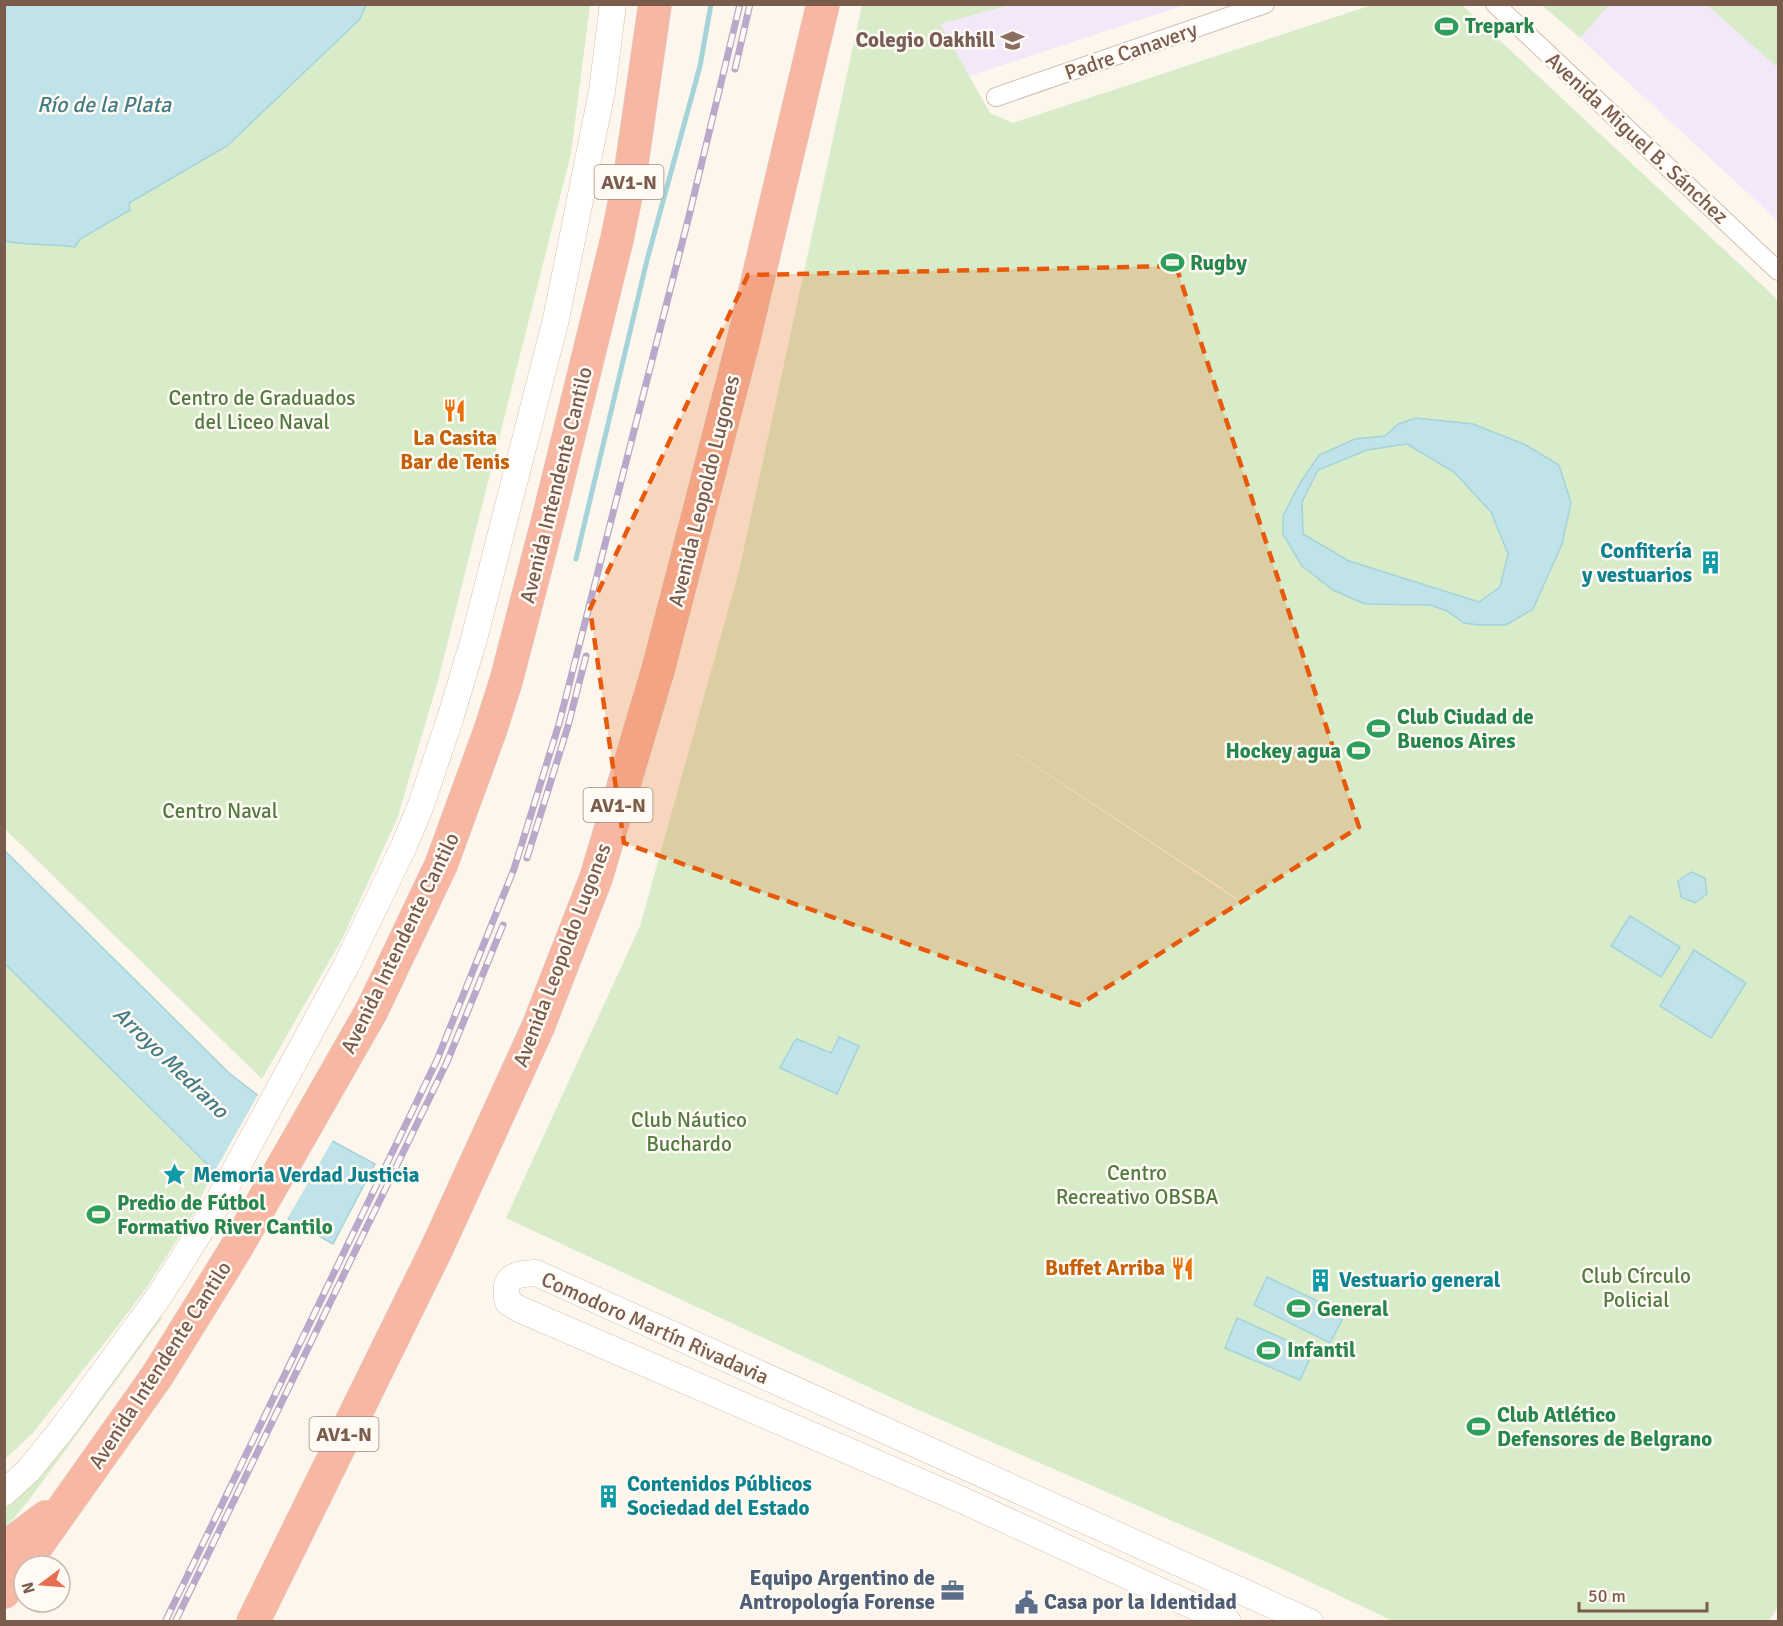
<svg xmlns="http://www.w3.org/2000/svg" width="1783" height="1626" font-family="Signika,sans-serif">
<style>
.education{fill:#f3e8fa}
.green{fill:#d8ecc9;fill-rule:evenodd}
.water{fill:#bfe3e8;stroke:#a5d3da;stroke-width:1.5;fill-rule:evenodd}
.pier{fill:#fdf6ec}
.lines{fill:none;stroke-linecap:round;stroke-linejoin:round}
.stream{stroke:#a5d3da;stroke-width:5}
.street-casing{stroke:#d1beb0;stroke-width:20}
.secondary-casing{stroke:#d6c0b0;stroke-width:27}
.highway-casing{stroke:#dad1cd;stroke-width:34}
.street{stroke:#fff;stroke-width:18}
.secondary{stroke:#fff;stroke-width:26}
.highway{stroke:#f7b7a3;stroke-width:33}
.rail-casing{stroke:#b9a8c9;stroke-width:7}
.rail{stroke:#fffaf3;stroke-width:4.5;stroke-dasharray:14;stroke-linecap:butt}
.marked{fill:#e8590c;fill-opacity:0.2;stroke:#e8590c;stroke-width:4.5;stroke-dasharray:12 8;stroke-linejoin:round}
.labels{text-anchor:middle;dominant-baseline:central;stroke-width:5;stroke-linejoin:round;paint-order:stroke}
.shield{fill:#fffaf3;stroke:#a28b7f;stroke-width:1.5}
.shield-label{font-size:20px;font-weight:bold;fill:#7a5c4d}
.leisure-label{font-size:21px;font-weight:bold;fill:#27864d;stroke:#fffaf3;text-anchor:start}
.education-label{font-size:21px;font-weight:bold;fill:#785e54;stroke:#fffaf3;text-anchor:end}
.street-label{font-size:21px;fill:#7a5c4d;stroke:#fffaf3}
.park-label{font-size:21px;fill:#537a41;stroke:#fffaf3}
.food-label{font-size:21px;font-weight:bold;fill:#c56008;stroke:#fffaf3}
.culture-label{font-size:21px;font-weight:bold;fill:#0d838f;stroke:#fffaf3;text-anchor:start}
.service-label{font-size:21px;font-weight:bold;fill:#4e5e75;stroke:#fffaf3;text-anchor:end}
.water-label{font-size:22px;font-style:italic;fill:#437c86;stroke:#fffaf3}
</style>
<rect width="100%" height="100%" fill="#fdf6ec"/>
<g class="education">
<path d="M1010,5h175l-216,71 -29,-52z"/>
<path d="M1609,5h98l71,63v153l-198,-183z"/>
</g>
<g class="green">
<path d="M366,5h224l-19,148 -135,535 -39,131 -55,120 -80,140 -257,-250 -1,-588c24,5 48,2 71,6l5,-8 50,-29 -1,-7 98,-57 133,-126z"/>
<path d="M862,5h148l-70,19 50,89 23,10 359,-118h90l316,295v1307l-9,14h-376l-106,-50 -382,-167 -399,-186 134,-292 99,-355zM938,702l281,184 33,24z"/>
<path d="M1542,5h67l-29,33z"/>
<path d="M1707,5h71v63z"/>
<path d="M5,964l209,207 -12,24 -1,7 -54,85 -33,44 -82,103 -27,25z"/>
<path d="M159,1316l3,2 -133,182 -24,29v-20l28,-29z"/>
</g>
<g class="water">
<path d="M5,4h361v1l-6,14 -133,127 -98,57 1,7 -50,29 -5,8c-24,-4 -47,-1 -70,-6z"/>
<path d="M1416,418l57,6 53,21 33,20 12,38 -9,41 -29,65 -27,16h-27l-15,-2 -17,-12 -17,-6 -65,-1 -32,-14 -31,-24 -19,-32v-18l16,-31 20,-30 36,-16 30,-3 13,-12zM1407,444l47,28 37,40 17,42 -8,33 -21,15 -130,-41 -46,-27 -1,-32 16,-32 49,-20z"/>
<path d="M4,850l225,223 50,39 96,52 -42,80 -94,-53 -25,-20 -209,-207z"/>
<path d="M1691,872l14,6 2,16 -12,9 -14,-6 -3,-16z"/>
<path d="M1630,916l50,31 -19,30 -50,-31z"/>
<path d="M1694,950l52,33 -35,55 -51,-32z"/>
<path d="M839,1037l20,9 -22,48 -57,-26 14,-26 3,-3 34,14z"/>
<path d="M1267,1277l78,37 -15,29 -76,-38z"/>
<path d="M1237,1318l76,34 -13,28 -75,-32z"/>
</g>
<path class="pier" d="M259,1093l21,17 54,28 -48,83 -49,-28 -24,-19z"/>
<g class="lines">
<path class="stream" d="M576,559l71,-299 53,-194 11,-62"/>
<defs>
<g id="street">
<path d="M1495,4l283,267"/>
<path d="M996,97l269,-93"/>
</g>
<g id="secondary">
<path d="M4,1493l24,-22 35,-43 97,-133 53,-84 133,-245 58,-120 17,-41 29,-86 24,-80 82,-320 46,-228 11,-87"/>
<path d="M1228,1622l-266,-122 -443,-191 -11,-7c-6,-25 5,-28 28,-29l774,349"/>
</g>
<g id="highway">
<path d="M4,1549l42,-32"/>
<path d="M4,1592l153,-216 78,-126 137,-240 69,-145 49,-134 16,-50 44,-169 67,-273 13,-63 25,-172"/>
<path d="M253,1622l184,-374 101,-221 58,-149 62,-208 85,-328 80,-338"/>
</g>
</defs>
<use href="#street" class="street-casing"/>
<use href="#secondary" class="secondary-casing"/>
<use href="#highway" class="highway-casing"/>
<use href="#street" class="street"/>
<use href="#secondary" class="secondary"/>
<use href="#highway" class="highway"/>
<defs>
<g id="rail">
<path d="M735,69l15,-65"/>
<path d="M527,858l41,-132 18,-70"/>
<path d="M165,1622l272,-562 77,-191 45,-145 130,-508 51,-212"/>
<path d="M175,1622l272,-560 56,-137"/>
</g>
</defs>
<use href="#rail" class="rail-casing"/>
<use href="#rail" class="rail"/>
</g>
<path class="marked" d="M1176,266l183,561 -280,178 -455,-162 -34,-234 158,-334z"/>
<defs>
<symbol id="stadium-bare" viewBox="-9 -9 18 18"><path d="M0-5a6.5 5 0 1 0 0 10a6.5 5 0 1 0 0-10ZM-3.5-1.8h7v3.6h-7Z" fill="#2e9e5b" stroke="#fffaf3" stroke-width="2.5" paint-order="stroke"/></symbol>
<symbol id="school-bare" viewBox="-9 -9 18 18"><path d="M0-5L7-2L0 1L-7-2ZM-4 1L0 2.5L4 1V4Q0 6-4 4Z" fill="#8d6e63" stroke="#fffaf3" stroke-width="2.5" paint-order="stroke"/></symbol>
<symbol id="restaurant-bare" viewBox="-9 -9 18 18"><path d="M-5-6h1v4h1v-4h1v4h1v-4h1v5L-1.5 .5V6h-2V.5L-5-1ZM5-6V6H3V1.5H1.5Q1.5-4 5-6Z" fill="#e8710a" stroke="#fffaf3" stroke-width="2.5" paint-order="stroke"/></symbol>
<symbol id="building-bare" viewBox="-9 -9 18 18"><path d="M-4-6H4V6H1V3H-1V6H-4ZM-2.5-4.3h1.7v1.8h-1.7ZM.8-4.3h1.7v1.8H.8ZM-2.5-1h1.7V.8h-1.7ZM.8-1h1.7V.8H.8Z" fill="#0f9aa8" stroke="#fffaf3" stroke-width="2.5" paint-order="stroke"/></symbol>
<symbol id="sight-bare" viewBox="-9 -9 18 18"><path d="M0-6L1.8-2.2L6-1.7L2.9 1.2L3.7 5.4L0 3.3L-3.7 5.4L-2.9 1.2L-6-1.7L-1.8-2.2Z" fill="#0f9aa8" stroke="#fffaf3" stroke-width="2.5" paint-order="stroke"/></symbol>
<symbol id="office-bare" viewBox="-9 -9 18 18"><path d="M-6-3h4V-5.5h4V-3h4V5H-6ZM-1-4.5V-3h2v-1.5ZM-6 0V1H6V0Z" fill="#5c6f8a" stroke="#fffaf3" stroke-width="2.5" paint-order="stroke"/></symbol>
<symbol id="civic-bare" viewBox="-9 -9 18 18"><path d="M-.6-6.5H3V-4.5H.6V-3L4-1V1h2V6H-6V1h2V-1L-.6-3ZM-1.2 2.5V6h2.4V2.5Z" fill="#5c6f8a" stroke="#fffaf3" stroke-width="2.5" paint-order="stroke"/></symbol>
</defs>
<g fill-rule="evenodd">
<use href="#stadium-bare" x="1430" y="10" width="33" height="33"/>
<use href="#school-bare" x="996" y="24" width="33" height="33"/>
<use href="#stadium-bare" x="1156" y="246" width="33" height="33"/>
<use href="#restaurant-bare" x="438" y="394" width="33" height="33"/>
<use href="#building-bare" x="1694" y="546" width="33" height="33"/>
<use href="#stadium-bare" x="1362" y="712" width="33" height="33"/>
<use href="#stadium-bare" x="1342" y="734" width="33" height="33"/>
<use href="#sight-bare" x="158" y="1158" width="33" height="33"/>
<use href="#stadium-bare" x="82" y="1198" width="33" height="33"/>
<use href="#restaurant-bare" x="1166" y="1252" width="33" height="33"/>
<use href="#building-bare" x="1304" y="1264" width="33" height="33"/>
<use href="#stadium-bare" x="1282" y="1292" width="33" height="33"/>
<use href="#stadium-bare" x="1252" y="1334" width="33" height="33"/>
<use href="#stadium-bare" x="1462" y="1410" width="33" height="33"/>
<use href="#building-bare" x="592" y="1480" width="33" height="33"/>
<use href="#office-bare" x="936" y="1574" width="33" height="33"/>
<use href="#civic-bare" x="1010" y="1586" width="33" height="33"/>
</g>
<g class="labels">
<g class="shield">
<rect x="594.5" y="165" width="69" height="34" rx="4.5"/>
<rect x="583.5" y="788" width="69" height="34" rx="4.5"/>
<rect x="309.5" y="1417" width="69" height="34" rx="4.5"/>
</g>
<g class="shield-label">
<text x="629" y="182">AV1-N</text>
<text x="618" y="805">AV1-N</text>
<text x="344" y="1434">AV1-N</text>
</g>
<g class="leisure-label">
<text x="1465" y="26">Trepark</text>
<text x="1190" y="263">Rugby</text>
<text x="1397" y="717">Club Ciudad de<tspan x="1397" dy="24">Buenos Aires</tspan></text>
<text x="1341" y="751" text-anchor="end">Hockey agua</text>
<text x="117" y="1203">Predio de Fútbol<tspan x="117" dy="24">Formativo River Cantilo</tspan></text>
<text x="1317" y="1309">General</text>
<text x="1287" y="1350">Infantil</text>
<text x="1497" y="1415">Club Atlético<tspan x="1497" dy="24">Defensores de Belgrano</tspan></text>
</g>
<g class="education-label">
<text x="995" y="40">Colegio Oakhill</text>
</g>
<g class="street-label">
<text transform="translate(1131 51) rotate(-19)">Padre Canavery</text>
<text transform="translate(1637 138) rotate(43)">Avenida Miguel B. Sánchez</text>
<text transform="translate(556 485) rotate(-76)">Avenida Intendente Cantilo</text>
<text transform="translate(704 491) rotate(-76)">Avenida Leopoldo Lugones</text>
<text transform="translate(400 943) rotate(-64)">Avenida Intendente Cantilo</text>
<text transform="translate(562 955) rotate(-69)">Avenida Leopoldo Lugones</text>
<text transform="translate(655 1328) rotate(24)">Comodoro Martín Rivadavia</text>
<text transform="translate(160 1365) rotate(-57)">Avenida Intendente Cantilo</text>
</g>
<g class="park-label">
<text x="262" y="398">Centro de Graduados<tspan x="262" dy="24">del Liceo Naval</tspan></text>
<text x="220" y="811">Centro Naval</text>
<text x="689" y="1120">Club Náutico<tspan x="689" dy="24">Buchardo</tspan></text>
<text x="1137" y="1173">Centro<tspan x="1137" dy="24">Recreativo OBSBA</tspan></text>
<text x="1636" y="1276">Club Círculo<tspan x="1636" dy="24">Policial</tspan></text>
</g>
<g class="food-label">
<text x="455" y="438">La Casita<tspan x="455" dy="24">Bar de Tenis</tspan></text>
<text x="1165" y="1268" text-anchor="end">Buffet Arriba</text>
</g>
<g class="culture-label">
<text x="1692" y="551" text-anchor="end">Confitería<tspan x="1692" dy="24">y vestuarios</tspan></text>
<text x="193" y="1175">Memoria Verdad Justicia</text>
<text x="1339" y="1280">Vestuario general</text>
<text x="627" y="1484">Contenidos Públicos<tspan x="627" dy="24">Sociedad del Estado</tspan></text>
</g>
<g class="service-label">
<text x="935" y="1578">Equipo Argentino de<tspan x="935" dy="24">Antropología Forense</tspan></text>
<text x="1044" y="1602" text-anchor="start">Casa por la Identidad</text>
</g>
<g class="water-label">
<text x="104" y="104">Río de la Plata</text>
<text transform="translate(171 1062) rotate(44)">Arroyo Medrano</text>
</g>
</g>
<rect width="1783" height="1626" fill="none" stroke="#7a5c4d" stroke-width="12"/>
<g transform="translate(42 1584) rotate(254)"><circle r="28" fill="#fffaf3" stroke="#cabbb1" stroke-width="1.5"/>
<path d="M0-4.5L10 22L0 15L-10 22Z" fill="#e76f51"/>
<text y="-9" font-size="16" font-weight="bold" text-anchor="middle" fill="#7a5c4d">N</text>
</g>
<path d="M1579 1602v9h128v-9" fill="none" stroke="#7a5c4d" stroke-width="3"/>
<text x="1588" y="1602" font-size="18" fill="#7a5c4d" stroke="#fffaf3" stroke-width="4.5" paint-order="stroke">50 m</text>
</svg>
